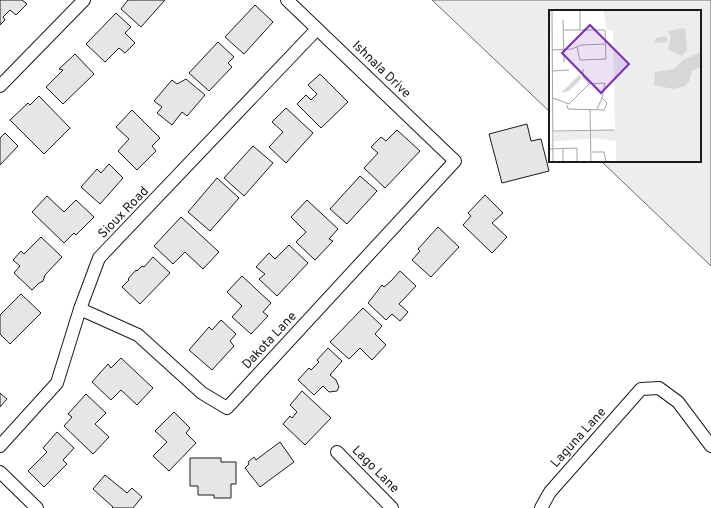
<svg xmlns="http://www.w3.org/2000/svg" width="711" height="508" font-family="Overpass,sans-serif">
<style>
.green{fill:#ededed;stroke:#6a6a6a}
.building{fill:#e6e6e6;stroke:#1a1a1a}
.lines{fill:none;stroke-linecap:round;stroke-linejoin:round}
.street-casing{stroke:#1a1a1a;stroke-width:14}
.street{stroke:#fff;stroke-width:12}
.labels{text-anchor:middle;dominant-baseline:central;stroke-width:3;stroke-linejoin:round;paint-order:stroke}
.street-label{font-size:13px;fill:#1a1a1a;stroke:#fff}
.inset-road{fill:none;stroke:#a3a3a3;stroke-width:1}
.view{fill:#7b2cbf;fill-opacity:0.15;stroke:#7b2cbf;stroke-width:2}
.inset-edge{fill:none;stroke:#1a1a1a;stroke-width:2}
</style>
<rect width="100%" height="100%" fill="#fff"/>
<path class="green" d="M432,0h279v266l-110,-105h99v-150h-150v101z"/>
<g class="building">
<path d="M0,0h22l5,4 -11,11 -6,-5 -7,7 2,3 -5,5z"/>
<path d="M128,0h37l-24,27 -20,-18z"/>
<path d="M255,5l18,17 -29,32 -19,-17z"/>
<path d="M116,13l15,14 -6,6 10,10 -10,10 -6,-5 -14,14 -19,-18z"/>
<path d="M218,42l16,15 -6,6 4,4 -23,24 -20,-18z"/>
<path d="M75,54l19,20 -31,30 -17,-17 17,-17 -4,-1z"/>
<path d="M320,74l28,28 -27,26 -24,-24 9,-9 5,5 6,-6 -9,-9z"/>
<path d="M186,79l19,16 -18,21 -5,-4 -10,13 -15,-12 5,-6 -8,-6 18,-21 5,4z"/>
<path d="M39,96l31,32 -26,26 -34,-34 18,-17 2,2z"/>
<path d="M286,108l27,25 -27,30 -17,-16 14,-15 -11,-10z"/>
<path d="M132,110l28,28 -8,8 4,5 -19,19 -19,-19 11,-12 -13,-12z"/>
<path d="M527,124l4,17 10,-2 8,32 -47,12 -13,-49z"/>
<path d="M397,130l23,21 -35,37 -21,-20 14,-15 -7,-6 10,-10 5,4z"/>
<path d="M5,133l13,13 -18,19v-27z"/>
<path d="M253,146l20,17 -29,33 -20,-18z"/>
<path d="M109,164l14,14 -23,26 -19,-17 16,-18 4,4z"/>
<path d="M360,176l17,15 -30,33 -17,-15z"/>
<path d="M217,178l22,20 -29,33 -22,-19z"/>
<path d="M485,195l18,18 -11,10 15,14 -15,16 -29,-28 8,-9 -3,-3z"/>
<path d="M47,196l17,16 12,-12 18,17 -18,18 -2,-2 -10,10 -32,-31z"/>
<path d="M307,200l31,29 -9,10 4,2 -18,19 -19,-18 10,-10 -15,-15z"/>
<path d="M181,217l38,35 -16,17 -18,-17 -12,12 -19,-18z"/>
<path d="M438,227l21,20 -28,30 -19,-17 8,-9 -2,-2z"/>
<path d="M41,237l21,20 -17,18 -2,6 -5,3 -6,6 -18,-17 6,-7 -7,-6 8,-9 3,3z"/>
<path d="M289,245l19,18 -31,33 -18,-17 6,-5 -9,-7 13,-14 6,6z"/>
<path d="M153,257l17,16 -30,31 -18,-17 7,-7 -1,-1 8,-9 1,1 5,-5 2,1z"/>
<path d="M400,271l16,15 -17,18 9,8 -8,9 -8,-7 -6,6 -18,-17 14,-18 2,2 7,-6z"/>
<path d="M242,276l29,27 -8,9 5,4 -17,18 -19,-17 10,-11 -15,-14z"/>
<path d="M21,294l20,19 -31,31 -10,-10v-19z"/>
<path d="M363,308l19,18 -7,8 11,11 -14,15 -12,-12 -11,11 -19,-17z"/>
<path d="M221,320l15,14 -6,7 4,5 -22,24 -23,-20 20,-23 3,3z"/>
<path d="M328,348l14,13 -12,14 6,5 3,7 -2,4 -8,1 -6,-6 -9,9 -16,-15 11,-12 2,2 8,-8 -2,-2z"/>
<path d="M121,358l32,30 -16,17 -16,-15 -10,10 -19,-18 16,-18 3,4z"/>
<path d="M302,391l29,27 -26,27 -22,-21 7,-8 2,2 5,-6 -7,-7z"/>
<path d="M0,393l7,6 -7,8z"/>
<path d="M86,394l20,19 -11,11 14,13 -16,17 -29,-28 8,-9 -4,-3z"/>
<path d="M174,412l16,16 -4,5 10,10 -27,28 -16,-15 14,-14 -12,-11z"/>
<path d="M57,432l17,16 -11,12 4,4 -23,23 -16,-16 19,-19 -4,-4z"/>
<path d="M280,442l14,20 -34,25 -15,-19 4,-4 -1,-2 6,-5 2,3z"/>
<path d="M190,458h31v4h15v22h-5v14h-17v-3h-16v-9h-8z"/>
<path d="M105,475l22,18 5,-5 10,9 -9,11h-21l1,-1 -20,-18z"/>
</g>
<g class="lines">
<defs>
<g id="street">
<path d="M0,86l84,-86"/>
<path d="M80,309l58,26 64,58 25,15 228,-247 -168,-161"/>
<path d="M0,446l57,-63 23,-74 19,-51 218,-229"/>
<path d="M337,452l55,56"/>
<path d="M0,472l37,36"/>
<path d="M541,508l9,-16 91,-103 18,-1 19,14 33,44"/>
</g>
</defs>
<use href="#street" class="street-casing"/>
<use href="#street" class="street"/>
</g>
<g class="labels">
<g class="street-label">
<text transform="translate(381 70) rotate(44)">Ishnala Drive</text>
<text transform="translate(124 213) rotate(-46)">Sioux Road</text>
<text transform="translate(270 341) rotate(-47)">Dakota Lane</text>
<text transform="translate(579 438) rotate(-48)">Laguna Lane</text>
<text transform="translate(375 470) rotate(45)">Lago Lane</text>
</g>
</g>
<g transform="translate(549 10)">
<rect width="152" height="152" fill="#fff"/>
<path d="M0,0l2,1 -1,45h-1zM54,0h98v152h-85v-21l-25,-3v-7l24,-1 -2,-100h-6zM5,122l35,-1 1,8 -36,2z" fill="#ededed"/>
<path d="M136,18l2,22 -5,6 -14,-7 3,-12 -3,-6zM116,26l3,3 -1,3 -13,1 2,-5zM152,42v15l-9,4 -3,11 -4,4 -12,3 -19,-4 1,-13 19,-3 9,-9zM30,65l3,3 -13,13 -8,2z" fill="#d7d7d7"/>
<path class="inset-road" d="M3,0l1,152M31,0v20M14,10l1,42M14,20h42l1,29 -26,1 -3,-13M3,40l20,-1 9,-4 25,-1M34,59v8l6,6M3,61l17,-1M4,88l16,6 20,-20 16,-1 -3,15 5,5 -3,7 -36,-1 -1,-4M41,99l1,53M48,99l5,-11M4,121l61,-1M14,138v14M0,139l28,-1v14M43,142h12l2,10"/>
<path class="view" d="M41,15l39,39 -28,29 -39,-40z"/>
<rect width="152" height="152" class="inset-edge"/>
</g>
</svg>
